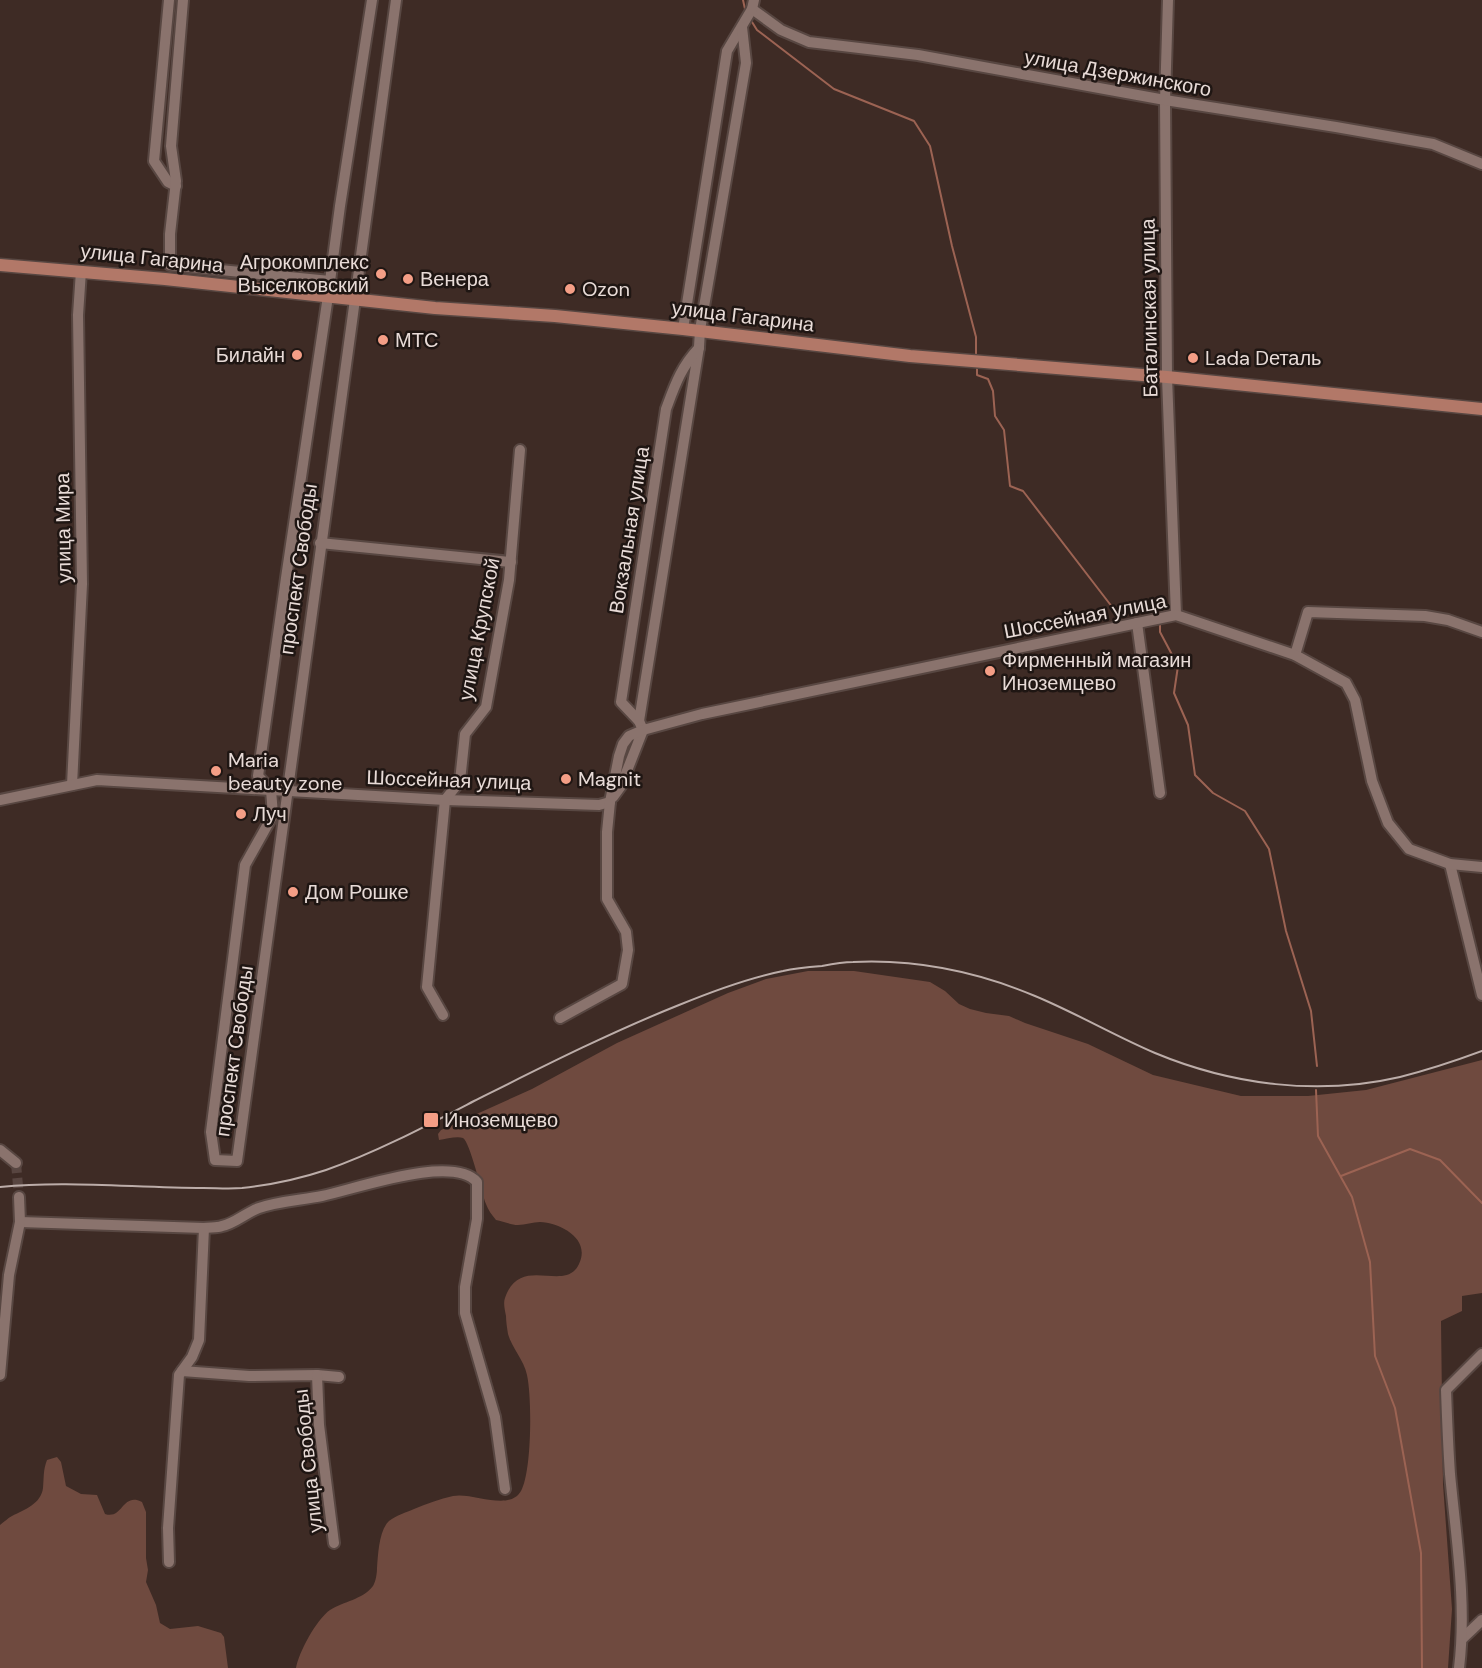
<svg xmlns="http://www.w3.org/2000/svg" width="1482" height="1668" font-family="'DM Sans',sans-serif">
<style>
.green{fill:#6f4a3f}
.lines{fill:none;stroke-linecap:round;stroke-linejoin:round}
.stream{stroke:#9c6353;stroke-width:2}
.minor-tunnel{stroke:#584540;stroke-width:10;stroke-dasharray:10 5;stroke-linecap:butt}
.minor-casing{stroke:#584742;stroke-width:14}
.major-casing{stroke:#584742;stroke-width:15}
.minor{stroke:#8a736d;stroke-width:10}
.major{stroke:#b27868;stroke-width:12}
.rail{stroke:#bcada9;stroke-width:2}
.poi-dot{fill:#f49e86;stroke:#1f1613;stroke-width:2}
.labels{text-anchor:middle;dominant-baseline:central;stroke-width:5;stroke-linejoin:round;paint-order:stroke}
.street-label{font-size:20px;fill:#e8dbd7;stroke:#1f1613}
.poi-label{font-size:20px;fill:#e8dbd7;stroke:#1f1613;text-anchor:start}
</style>
<rect width="100%" height="100%" fill="#3e2b25"/>
<g class="green">
<path d="M808,971h46l76,11 15,9 14,13 11,5 16,4 23,3 16,7 63,21 65,31 88,21h67l58,-6 116,-30v233l-20,3v15l-21,10 2,163 9,125 -4,59h-1152c3,-16 20,-48 34,-58 14,-9 32,-10 43,-24 3,-5 4,-13 4,-18 1,-13 2,-38 12,-47 6,-5 18,-9 25,-12 12,-5 26,-10 39,-13 20,-4 56,16 68,-5 11,-19 11,-94 6,-116 -3,-15 -15,-27 -19,-41 -1,-6 -2,-13 -2,-18 -1,-6 -3,-13 -1,-18 15,-45 60,-4 74,-34 12,-25 -18,-41 -39,-42 -7,0 -15,3 -22,3 -7,0 -15,-4 -22,-5 -4,-5 -8,-10 -10,-16 -4,-10 -16,-62 -23,-66 -6,-2 -17,1 -24,2l-1,-6 3,-4 91,-41 85,-46 111,-50 38,-14z"/>
<path d="M57,1457l4,5 5,24 15,8 16,1 8,19c18,6 17,-22 37,-12l4,10v46l2,12 -2,12 10,23 4,18 10,6 28,-3 23,7 3,4 4,31h-228v-143c4,-3 8,-7 12,-9 12,-6 29,-12 31,-28 1,-10 0,-18 4,-28z"/>
</g>
<g class="lines">
<g class="stream">
<path d="M743,0l2,9"/>
<path d="M752,22l5,8 77,59 80,32 16,25 22,100 24,91v21"/>
<path d="M977,366v9l11,4 5,12 2,25 9,14 6,56 13,5 93,121 41,-11 1,10"/>
<path d="M1160,625v7l18,34 -4,27 14,32 7,50 18,18 32,18 24,38 17,82 25,80 6,55"/>
<path d="M1316,1090l2,46 34,61 18,65 5,94 20,52 26,145 1,115"/>
<path d="M1341,1176l69,-27 30,11 42,43"/>
</g>
<path class="minor-tunnel" d="M16,1163l3,34"/>
<defs>
<g id="minor">
<path d="M169,0l-15,161 14,21 8,4"/>
<path d="M183,0l-12,146 5,35 -6,53v31l160,16"/>
<path d="M372,0l-32,206 -12,90 -42,282 -28,198 13,14 2,25 -28,50 -34,267 4,28 22,1c51,-387 105,-774 159,-1161"/>
<path d="M1168,0l-3,100 2,277 9,238"/>
<path d="M752,9l29,21 28,12 109,13 247,45 171,27 97,17 49,20"/>
<path d="M683,329l44,-278 25,-42 2,-9"/>
<path d="M320,543l191,19"/>
<path d="M1137,623l23,170"/>
<path d="M1295,655l13,-43 117,4 23,4 34,12"/>
<path d="M639,721l60,-374 1,-17 46,-267 -4,-36"/>
<path d="M72,785l10,-201 -4,-269 3,-44"/>
<path d="M613,797l8,-11 22,-56 -4,-9 -18,-19 45,-293c9,-24 15,-42 33,-61"/>
<path d="M0,800l97,-20 348,20 154,5 11,-3"/>
<path d="M1450,864l32,131"/>
<path d="M443,1015l-16,-28 18,-187 15,-19 5,-47 21,-27 23,-127 11,-130"/>
<path d="M560,1018l62,-34 6,-34 -2,-18 -19,-33v-67l3,-30 9,-46 4,-12 6,-8 14,-6 59,-16 474,-99 119,40 51,28 9,17 17,81 16,42 21,26 41,15 32,3"/>
<path d="M0,1150l16,13"/>
<path d="M20,1222l184,6c6,-1 13,0 18,-2 12,-2 25,-14 37,-18 20,-7 43,-8 63,-12 34,-7 130,-42 155,-14v37l-12,68v26l30,104 10,72"/>
<path d="M182,1371l67,5 68,-1 22,2"/>
<path d="M0,1375l9,-100 11,-53 -1,-25"/>
<path d="M317,1375l2,50 15,118"/>
<path d="M169,1562l-1,-34 11,-153 13,-18 7,-17 5,-112"/>
<path d="M1463,1638l19,-18"/>
<path d="M1459,1668c8,-65 -3,-130 -9,-194 -2,-28 -3,-56 -4,-84l36,-36"/>
</g>
<path id="major" d="M0,265l165,14 270,29 120,8 128,13 227,27 257,21 315,32"/>
</defs>
<use href="#minor" class="minor-casing"/>
<use href="#major" class="major-casing"/>
<use href="#minor" class="minor"/>
<use href="#major" class="major"/>
<path class="rail" d="M0,1187c67,-7 135,1 203,1 13,0 26,1 39,0 28,-3 57,-9 84,-18 51,-18 100,-44 148,-69 68,-34 135,-68 205,-96 34,-14 69,-27 104,-34 13,-3 26,-4 39,-5 10,-2 20,-4 31,-4 62,-3 125,10 182,34 41,17 80,40 120,57 77,32 163,43 245,24 28,-7 55,-16 82,-26"/>
</g>
<g class="poi-dot">
<circle cx="381" cy="274" r="6"/>
<circle cx="408" cy="279" r="6"/>
<circle cx="570" cy="289" r="6"/>
<circle cx="383" cy="340" r="6"/>
<circle cx="297" cy="355" r="6"/>
<circle cx="1193" cy="358" r="6"/>
<circle cx="990" cy="671" r="6"/>
<circle cx="216" cy="771" r="6"/>
<circle cx="566" cy="779" r="6"/>
<circle cx="241" cy="814" r="6"/>
<circle cx="293" cy="892" r="6"/>
<rect x="423" y="1112" width="16" height="16" rx="3"/>
</g>
<g class="labels">
<g class="street-label">
<text transform="translate(1118 73) rotate(10)">улица Дзержинского</text>
<text transform="translate(152 258) rotate(6)">улица Гагарина</text>
<text transform="translate(1149 308) rotate(-91)">Баталинская улица</text>
<text transform="translate(743 316) rotate(7)">улица Гагарина</text>
<text transform="translate(63 528) rotate(-91)">улица Мира</text>
<text transform="translate(629 530) rotate(-81)">Вокзальная улица</text>
<text transform="translate(298 569) rotate(-82)">проспект Свободы</text>
<text transform="translate(1085 616) rotate(-11)">Шоссейная улица</text>
<text transform="translate(479 629) rotate(-79)">улица Крупской</text>
<text transform="translate(449 780) rotate(2)">Шоссейная улица</text>
<text transform="translate(234 1051) rotate(-82)">проспект Свободы</text>
<text transform="translate(308 1461) rotate(-96)">улица Свободы</text>
</g>
<g class="poi-label">
<text x="369" y="262" text-anchor="end">Агрокомплекс<tspan x="369" dy="23">Выселковский</tspan></text>
<text x="420" y="279">Венера</text>
<text x="582" y="289">Ozon</text>
<text x="395" y="340">МТС</text>
<text x="285" y="355" text-anchor="end">Билайн</text>
<text x="1205" y="358">Lada Dеталь</text>
<text x="1002" y="660">Фирменный магазин<tspan x="1002" dy="23">Иноземцево</tspan></text>
<text x="228" y="760">Maria<tspan x="228" dy="23">beauty zone</tspan></text>
<text x="578" y="779">Magnit</text>
<text x="253" y="814">Луч</text>
<text x="305" y="892">Дом Рошке</text>
<text x="444" y="1120">Иноземцево</text>
</g>
</g>
</svg>
